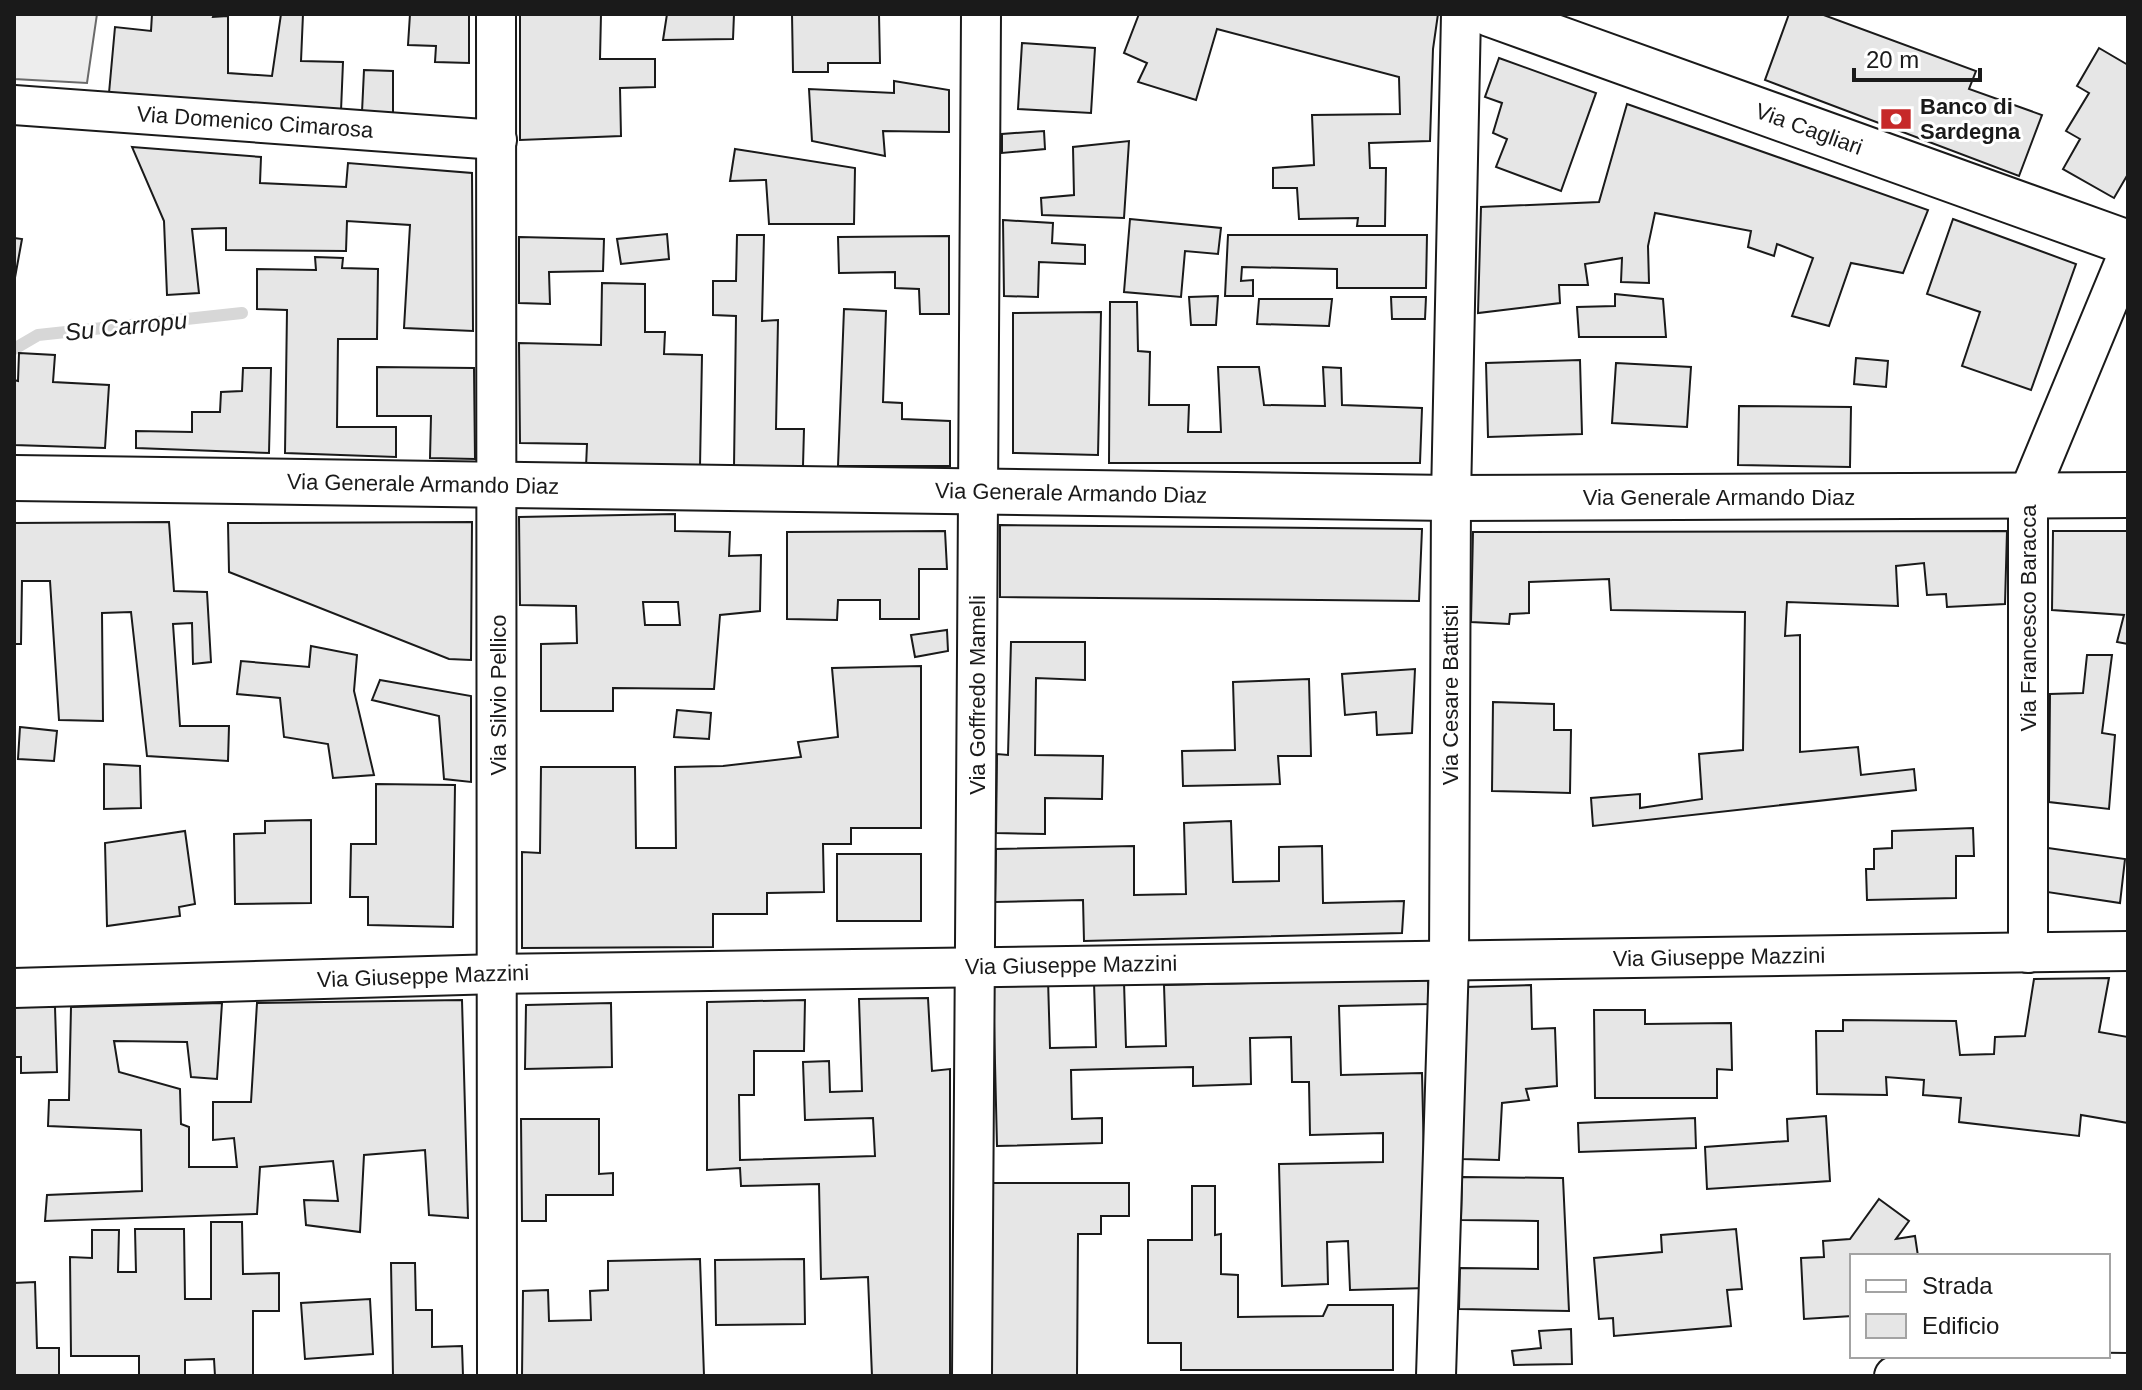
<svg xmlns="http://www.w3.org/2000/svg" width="2142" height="1390" font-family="Helvetica,sans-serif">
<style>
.built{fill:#ededed;stroke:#6a6a6a;stroke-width:2}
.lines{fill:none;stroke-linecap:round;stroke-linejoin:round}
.stream{stroke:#d7d7d7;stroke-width:12}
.building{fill:#e6e6e6;stroke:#1a1a1a;stroke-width:2;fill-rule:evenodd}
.street-casing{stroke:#1a1a1a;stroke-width:42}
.secondary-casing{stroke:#1a1a1a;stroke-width:48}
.street{stroke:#fff;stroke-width:38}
.secondary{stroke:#fff;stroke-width:44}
.labels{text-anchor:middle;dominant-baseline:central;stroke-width:6;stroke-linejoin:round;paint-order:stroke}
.poi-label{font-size:22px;font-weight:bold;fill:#1a1a1a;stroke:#fff;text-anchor:start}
.street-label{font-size:22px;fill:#1a1a1a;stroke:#fff}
.water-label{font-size:24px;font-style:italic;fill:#1a1a1a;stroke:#fff}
</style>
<rect width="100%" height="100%" fill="#fff"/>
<path class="built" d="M14,14h83l-10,69 -73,-4z"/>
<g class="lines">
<path class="stream" d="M14,349l24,-14 204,-22"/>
</g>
<g class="building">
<path d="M152,14h62l-1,3 15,-1v57l44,3 9,-62h22l-2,47 42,1 -2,49 -232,-18 6,-66 36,4z"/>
<path d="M410,14h59v49l-34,-1 1,-16 -28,-1z"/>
<path d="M520,14h81l-1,45h55v28l-35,1 1,48 -101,4z"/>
<path d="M667,14h67l-1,25 -70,1z"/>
<path d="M792,14h87l1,49h-52v9h-35z"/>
<path d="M1139,14h299l-5,35 -3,92 -61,2 1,25h16l-1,58h-28l1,-8 -59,1 -2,-31h-24v-20l41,-3 -2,-50 88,-1 -1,-37 -182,-48 -21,71 -58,-18 9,-19 -23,-10z"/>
<path d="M1789,14h32l155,57 -7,18 73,26 -23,61 -254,-96z"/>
<path d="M1022,43l73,5 -4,65 -73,-4z"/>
<path d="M2099,48l29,17v109l-14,24 -51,-29 17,-30 -14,-8 23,-38 -12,-7z"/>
<path d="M1499,58l97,35 -35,98 -65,-24 11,-28 -14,-6 9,-30 -17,-6z"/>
<path d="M364,70l29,1v43l-31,-2z"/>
<path d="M894,81l55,9v42l-66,-1 2,25 -73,-15 -3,-52 85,4z"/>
<path d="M1627,104l301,106 -25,63 -52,-10 -22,63 -37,-10 21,-58 -36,-14 -3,12 -26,-9 3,-16 -96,-18 -7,33 1,37 -28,-1 1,-24 -37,6 3,21h-29l1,18 -82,10 3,-106 118,-5z"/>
<path d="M1044,131l1,18 -43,4v-19z"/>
<path d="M1129,141l-5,77 -82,-3 -1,-17 33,-3 -1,-48z"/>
<path d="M132,147l129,10 -1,26 86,4 2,-24 124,10 1,158 -69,-3 6,-103 -63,-4 -1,30 -120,-1v-22l-34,1 7,64 -32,2 -3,-74z"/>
<path d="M735,149l120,19 -1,56h-85l-3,-44 -36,1z"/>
<path d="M1130,219l91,9 -3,26 -33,-3 -4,46 -57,-5z"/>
<path d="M1953,219l123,45 -45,126 -69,-24 18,-54 -53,-18z"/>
<path d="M1003,220l50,3 -1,20 33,2v19l-46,-2 -1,35 -34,-1z"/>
<path d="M667,234l2,25 -48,5 -4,-25z"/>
<path d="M737,235h27l-2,86 16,-1 -2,109h28l-1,37 -69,1 2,-151 -23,-1v-34h23z"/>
<path d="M1228,235h199l-1,53h-89v-19l-95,-2 -1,14 12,-1v16h-28z"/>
<path d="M949,236v78h-29l-1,-25 -24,-1v-16l-56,1 -1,-36z"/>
<path d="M519,237l85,2 -1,32 -54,1 1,32 -31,-1z"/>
<path d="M14,238l8,1 -8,44z"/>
<path d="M315,257l28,1 -1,10 36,1 -1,70h-39l-1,88h59v30l-111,-4 2,-143 -30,-1v-40l59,1z"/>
<path d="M602,283l43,1v48h20l-1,22 38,1 -2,112h-114l1,-23 -67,-1 -1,-100 82,2z"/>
<path d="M1615,294l48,5 3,38h-87l-2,-30 38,-1z"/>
<path d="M1218,296l-2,29h-25l-2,-28z"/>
<path d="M1391,297h35l-1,22h-33z"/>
<path d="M1259,299h73l-3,27 -72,-2z"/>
<path d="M1110,302h27l1,49 12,1 -1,53h40l-1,27h33l-3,-65h41l5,38 61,1 -2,-39 18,1 1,37 80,3 -2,55h-311z"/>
<path d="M844,309l42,2 -3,91 19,1v16l48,2v45h-112z"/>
<path d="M1101,312l-3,143 -85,-2v-140z"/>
<path d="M19,353l36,2 -2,27 56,3 -4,63 -91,-3v-65l4,1z"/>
<path d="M1856,358l32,3 -2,26 -32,-3z"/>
<path d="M1580,360l2,74 -94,3 -2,-74z"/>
<path d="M1616,363l75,4 -4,60 -75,-4z"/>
<path d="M377,367l97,1 1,91 -45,-1 1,-42h-54z"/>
<path d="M243,368h28l-2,85 -133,-5v-17l56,1v-20h28l1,-20 21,-1z"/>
<path d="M1739,406l112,1 -1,60 -112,-2z"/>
<path d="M675,514v17l55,1 -1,24 32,-1 -1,56 -40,4 -6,74 -101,-1v23h-72v-67l36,-1 -1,-37 -56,-1 -1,-88zM643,602h35l2,23h-35z"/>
<path d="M169,522l5,69 33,1 4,70 -18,2 -1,-41 -19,1 7,102h49l-1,35 -81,-5 -16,-144 -29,1 1,108 -44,-1 -9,-139h-28l-1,63h-7v-121z"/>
<path d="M472,522l-1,138 -22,-1 -220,-87 -1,-49z"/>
<path d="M1000,525l422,4 -3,72 -419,-4z"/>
<path d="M945,531l2,38h-28v50h-39v-19h-42l-1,20 -50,-1v-87z"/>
<path d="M2007,531l-2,73 -58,3 -1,-13 -19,1 -3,-32 -28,3 2,40 -111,-4 -2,34 15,-1v117l58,-5 3,28 53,-6 2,21 -323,36 -2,-28 49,-4v14l62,-9 -3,-45 44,-4 2,-138 -134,-2 -2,-31 -80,3v31l-19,1 -1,10 -38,-2 2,-90z"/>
<path d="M2053,531h75v113l-11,-2 7,-27 -72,-5z"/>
<path d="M947,630l1,21 -33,6 -4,-22z"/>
<path d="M1011,642h74v38l-49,-2 -1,77 68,1 -1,43 -57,-1v36l-49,-1 1,-79 11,1z"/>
<path d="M311,646l46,9 -3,36 20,84 -41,3 -5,-34 -44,-7 -4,-39 -43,-4 4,-33 68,6z"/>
<path d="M2087,655h25l-10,78 13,2 -6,74 -60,-7 1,-108 33,-1z"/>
<path d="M921,666v162h-70v16h-28l1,48 -57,1v21h-54v33l-191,1v-96l18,1 1,-86h94l1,81h40l-1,-81 48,-1 78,-9 -3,-15 40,-5 -6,-69z"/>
<path d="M1415,669l-3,64 -35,2 -1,-23 -31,3 -3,-41z"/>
<path d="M1309,679l2,77h-33l2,28 -97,2 -1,-35 53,-1 -2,-68z"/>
<path d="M380,680l91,16v86l-27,-3 -5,-63 -67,-16z"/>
<path d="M1493,702l61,2v26h17l-1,63 -78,-2z"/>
<path d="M677,710l34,3 -2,26 -35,-2z"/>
<path d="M20,727l37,4 -3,30 -36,-2z"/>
<path d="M104,764l36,2 1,42 -37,1z"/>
<path d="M376,784l79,1 -2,142 -85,-2v-28h-18l1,-53h25z"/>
<path d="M311,820v83l-76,1 -1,-70 31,-1v-12z"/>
<path d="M1231,821l2,61 46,-1v-34l43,-1 1,57 81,-2 -2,32 -318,8 -1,-41 -88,2 1,-53 138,-3v49l52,-1 -2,-71z"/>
<path d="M1973,828l1,28h-18v42l-89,2 -1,-31h8v-20l18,-1v-17z"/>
<path d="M185,831l10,73 -16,3 1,9 -73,10 -2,-83z"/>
<path d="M2048,848l77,11 -5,44 -73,-11z"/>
<rect x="837" y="854" width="84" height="67"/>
<path d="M2109,978l-10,54 29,5v86l-47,-8 -2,21 -120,-14 2,-24 -38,-3 1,-15 -38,-3 1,18 -70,-1 -1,-63h27v-11l113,1 4,34 34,-1 1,-17 30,-1 9,-57z"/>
<path d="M1048,979l2,69 46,-1 -2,-65h30l2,65 40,-1 -2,-61 264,-6 1,25 -90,2 2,69 81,-2 5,215 -77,2 -2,-49 -21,1 1,42 -46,2 -3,-122 104,-2v-29l-73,2 -1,-53h-17l-1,-45 -41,1 1,46 -58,2v-19l-122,3 1,49 30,-1v25l-105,3 -4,-166z"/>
<path d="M1531,985l1,44 23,-1 2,58 -31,3 3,11 -27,3 -3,57 -38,-1 4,-172z"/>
<path d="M928,998l4,73 18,-2v306l-78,1 -4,-99 -47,2 -2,-95 -78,2 -1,-18 -33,2v-168l98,-2 -1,51h-50v44h-15l1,65 135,-4 -2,-38 -68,2 -2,-58 26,-1 1,31 32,-1 -3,-92z"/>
<path d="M462,1000l6,218 -39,-3 -4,-65 -61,5 -4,77 -54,-7 -2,-25 34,1 -5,-40 -73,6 -3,47 -212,7 2,-26 95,-4 -1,-61 -93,-4 1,-26h20l2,-93 151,-4 -5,76 -26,-2 -4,-35 -73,-1 5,31 61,17 1,35 8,3v40h48l-3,-29 -21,2v-38h38l6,-99z"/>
<path d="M611,1003l1,64 -87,2 1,-64z"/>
<path d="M14,1007h41l2,65 -36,1v-16h-7z"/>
<path d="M1594,1010h51v14l86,-1 1,47 -15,-1v29h-122z"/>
<path d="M1826,1116l4,65 -123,8 -2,-42 83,-6 -1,-22z"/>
<path d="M1695,1118l1,30 -117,4 -1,-29z"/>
<path d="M521,1119h78v55l14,-1v22h-67v26h-24z"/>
<path d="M1462,1177l101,1 6,133 -110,-2 1,-41 78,1v-48l-77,-1z"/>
<path d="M993,1183h136v33h-28v18h-23l-1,142h-86z"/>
<path d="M1192,1186h23v49l6,-1v40l17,1v42l85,-1 5,-11h65v65h-212v-27h-33v-103h44z"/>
<path d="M1879,1199l30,22 -13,18 19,-3 3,20h-66v60l-48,3 -3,-61 23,-1 -1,-16 27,-2z"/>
<path d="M211,1222h31l1,52 36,-1v38h-26v65h-38l-1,-17 -29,1v16h-46v-20h-68l-1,-99 22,1v-28h27l-1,42h18l-1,-43h49l1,70h26z"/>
<path d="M1736,1229l6,60 -15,1 4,36 -117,10 -1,-18 -14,1 -5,-61 68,-6 -1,-17z"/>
<path d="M700,1259l4,117h-182l1,-85 25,-1 1,31 42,-1 -1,-29 18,-1v-29z"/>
<path d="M804,1259l1,65 -89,1 -1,-65z"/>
<path d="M391,1263h24l1,47h16v37l30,-1 1,30h-70z"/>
<path d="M35,1282l2,66h22v28h-45v-93z"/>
<path d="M370,1299l3,55 -68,5 -4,-56z"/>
<path d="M1571,1329l1,35 -58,1 -2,-14 29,-3 -2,-17z"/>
</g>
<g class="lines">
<defs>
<g id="street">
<path d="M496,14l1,1362"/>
<path d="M14,105l483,35"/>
<path d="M2028,953v-458l100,-241"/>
<path d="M14,988l484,-14 1630,-23"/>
<path d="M972,1376c5,-454 5,-908 9,-1362"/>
<path d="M1436,1376l13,-416 2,-462 10,-484"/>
<path d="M1894,1376l142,-4 92,1"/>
</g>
<g id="secondary">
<path d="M1490,14l638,229"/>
<path d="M14,478l1437,20 677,-3"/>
</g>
</defs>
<use href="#street" class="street-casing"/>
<use href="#secondary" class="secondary-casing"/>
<use href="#street" class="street"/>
<use href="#secondary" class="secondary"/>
</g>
<defs>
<symbol id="bank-bare" viewBox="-9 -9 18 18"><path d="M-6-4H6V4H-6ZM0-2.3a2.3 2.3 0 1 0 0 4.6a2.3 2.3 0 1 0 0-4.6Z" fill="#c62828" stroke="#fff" stroke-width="2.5" paint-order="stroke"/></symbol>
</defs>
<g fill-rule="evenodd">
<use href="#bank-bare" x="1874" y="97" width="44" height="44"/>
</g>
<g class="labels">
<g class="poi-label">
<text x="1920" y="106">Banco di<tspan x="1920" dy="25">Sardegna</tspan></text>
</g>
<g class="street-label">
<text transform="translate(255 122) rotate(4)">Via Domenico Cimarosa</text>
<text transform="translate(1809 129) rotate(20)">Via Cagliari</text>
<text transform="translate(423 484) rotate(1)">Via Generale Armando Diaz</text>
<text transform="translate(1071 493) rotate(1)">Via Generale Armando Diaz</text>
<text x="1719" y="497">Via Generale Armando Diaz</text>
<text transform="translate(2028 618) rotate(-90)">Via Francesco Baracca</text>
<text transform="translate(498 695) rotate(-90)">Via Silvio Pellico</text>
<text transform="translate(977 695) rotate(-90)">Via Goffredo Mameli</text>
<text transform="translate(1450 695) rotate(-90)">Via Cesare Battisti</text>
<text transform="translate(1719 957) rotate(-1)">Via Giuseppe Mazzini</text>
<text transform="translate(1071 965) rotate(-1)">Via Giuseppe Mazzini</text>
<text transform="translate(423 976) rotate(-2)">Via Giuseppe Mazzini</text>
</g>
<g class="water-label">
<text transform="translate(126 326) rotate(-6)">Su Carropu</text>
</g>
</g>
<rect width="2142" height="1390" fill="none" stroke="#1a1a1a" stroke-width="32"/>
<rect x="1850" y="1254" width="260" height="104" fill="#ffffff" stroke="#a3a3a3" stroke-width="2"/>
<rect x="1866" y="1280" width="40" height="12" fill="#ffffff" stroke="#a3a3a3" stroke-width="2"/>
<text x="1922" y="1294" font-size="24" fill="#1a1a1a">Strada</text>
<rect x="1866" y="1314" width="40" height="24" fill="#e6e6e6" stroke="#a3a3a3" stroke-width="2"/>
<text x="1922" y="1334" font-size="24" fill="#1a1a1a">Edificio</text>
<path d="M1854 68v12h126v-12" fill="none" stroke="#1a1a1a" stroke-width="4"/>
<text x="1866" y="68" font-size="24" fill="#1a1a1a" stroke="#ffffff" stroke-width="6" paint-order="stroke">20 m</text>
</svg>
